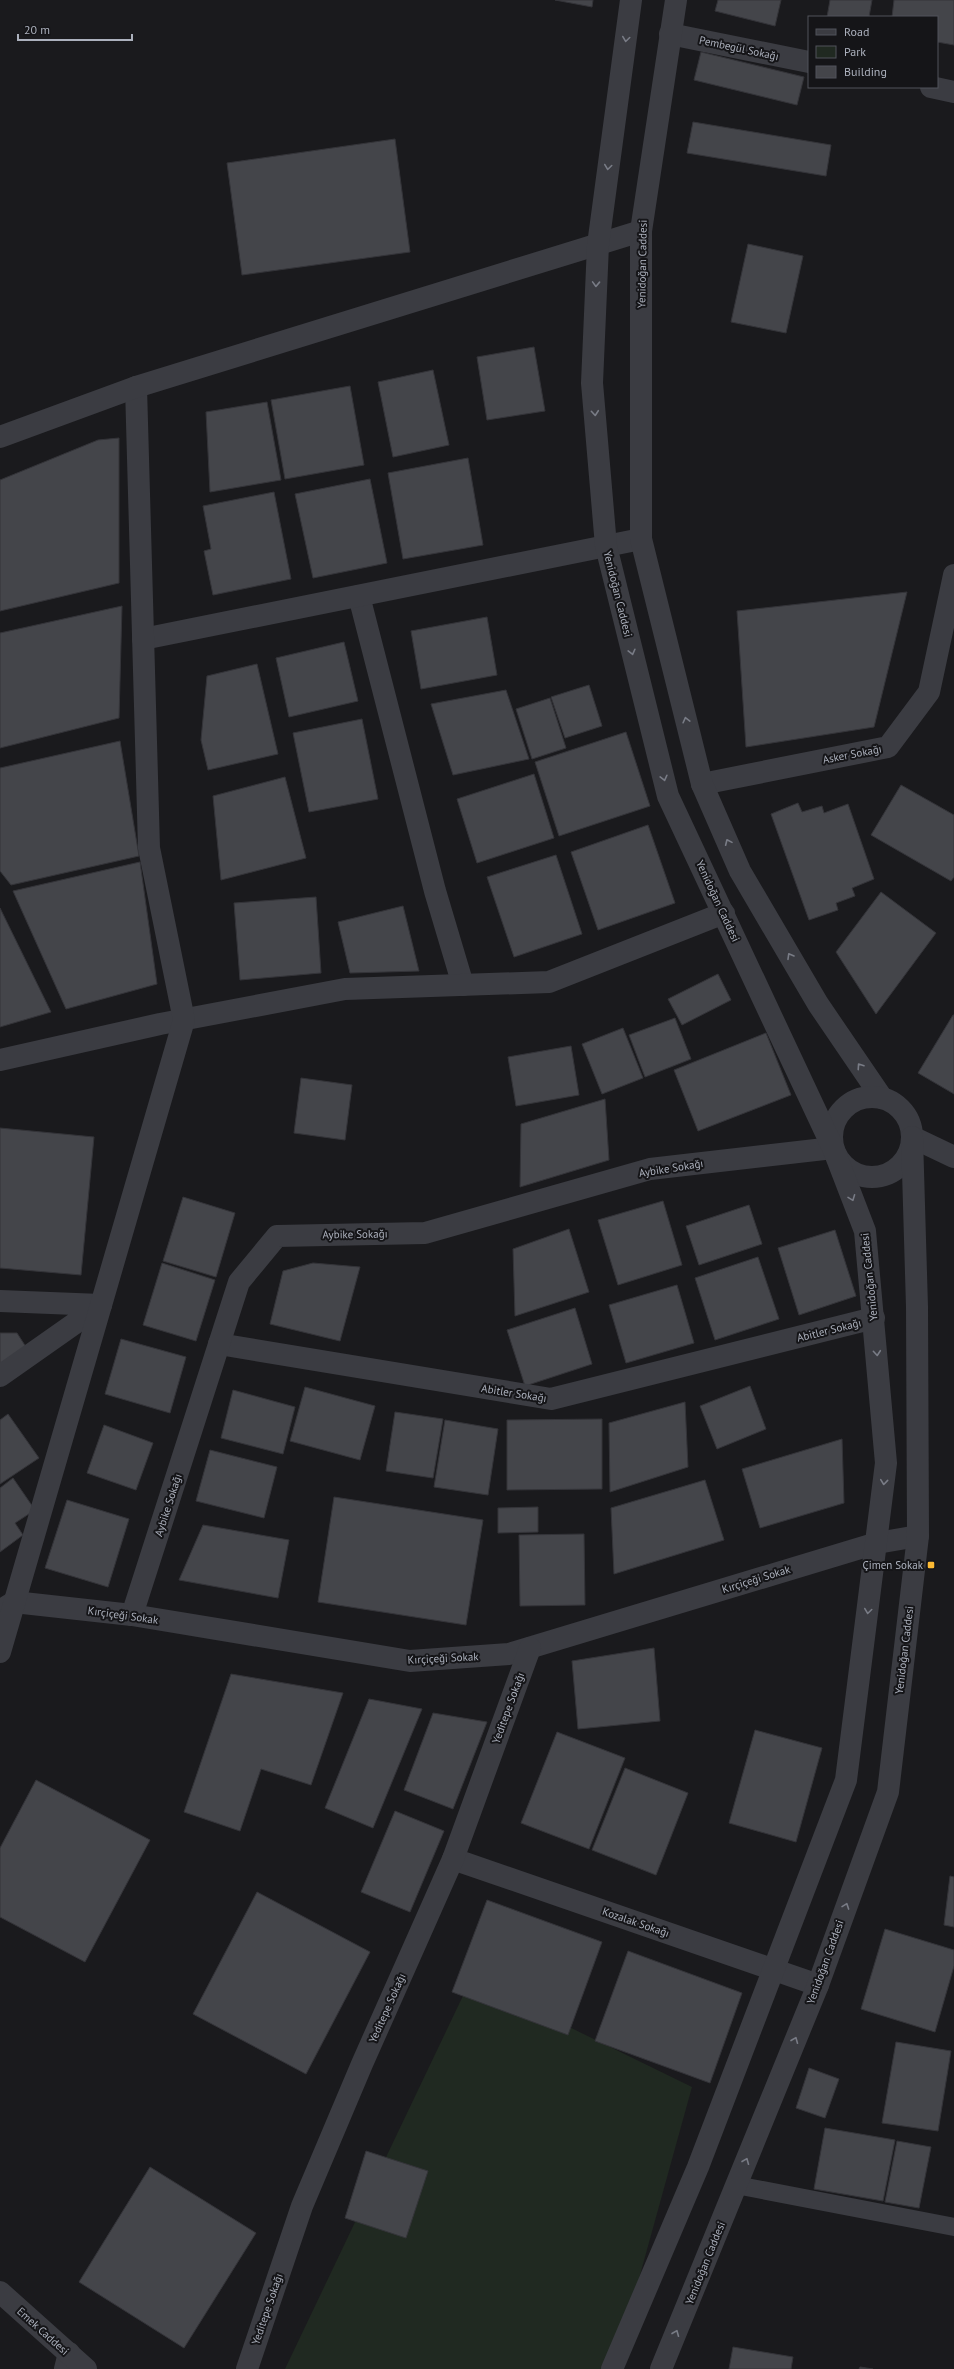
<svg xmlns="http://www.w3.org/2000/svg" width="954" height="2369" font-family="'PT Sans',sans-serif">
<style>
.green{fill:#202921}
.building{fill:#44454a;stroke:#343439}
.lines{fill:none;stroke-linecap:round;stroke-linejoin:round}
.service{stroke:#3b3c42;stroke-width:18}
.minor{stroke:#3b3c42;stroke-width:22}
.tertiary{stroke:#3b3c42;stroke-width:22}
.oneway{stroke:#797c86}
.poi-dot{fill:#fcb933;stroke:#151518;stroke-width:1.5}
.labels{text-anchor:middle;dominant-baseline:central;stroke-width:4;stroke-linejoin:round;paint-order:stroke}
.street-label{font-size:11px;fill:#acb1bd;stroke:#151518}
.poi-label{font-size:11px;fill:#acb1bd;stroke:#151518;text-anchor:end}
</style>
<rect width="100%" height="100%" fill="#1a1a1d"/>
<path class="green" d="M471,1979l221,108 -78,282h-329z"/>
<g class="building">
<path d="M555,0h38l-1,7z"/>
<path d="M718,0h63l-6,26 -60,-15z"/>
<path d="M830,0h42l-3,17h-42z"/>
<path d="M894,0h60v45l-17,-3v-25h-45z"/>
<path d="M701,52l103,25 -7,28 -103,-25z"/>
<path d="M693,122l138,23 -5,31 -139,-23z"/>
<path d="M395,139l15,113 -168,23 -15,-112z"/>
<path d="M748,244l55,12 -17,77 -55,-11z"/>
<path d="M534,347l11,64 -58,9 -10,-63z"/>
<path d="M433,370l16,75 -56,12 -15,-75z"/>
<path d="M350,386l14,79 -79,14 -14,-79z"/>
<path d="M267,402l14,78 -71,12 -4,-80z"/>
<path d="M119,438v145l-119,28v-131l98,-40z"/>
<path d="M468,458l15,87 -80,14 -15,-86z"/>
<path d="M370,479l17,84 -74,15 -18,-84z"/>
<path d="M274,492l17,87 -78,16 -9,-44 7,-2 -8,-43z"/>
<path d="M907,592l-33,135 -128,20 -9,-136z"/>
<path d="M122,606l-3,112 -119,30v-115z"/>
<path d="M487,617l10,58 -76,14 -10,-58z"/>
<path d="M344,642l14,59 -69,16 -13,-59z"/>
<path d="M257,664l21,90 -70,16 -7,-30 6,-64z"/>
<path d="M589,685l13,41 -37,12 -14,-41z"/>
<path d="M506,690l23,69 -76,16 -22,-71z"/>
<path d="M550,698l16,50 -34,11 -16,-50z"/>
<path d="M362,719l16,80 -69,13 -16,-79z"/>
<path d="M626,732l24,74 -91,30 -24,-74z"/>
<path d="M120,741l19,115 -128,29 -11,-14v-103z"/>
<path d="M534,774l20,64 -77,25 -20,-64z"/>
<path d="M285,777l21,81 -85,22 -8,-84z"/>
<path d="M901,785l53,30v62l-3,4 -80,-46z"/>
<path d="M798,803l4,9 20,-6 2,7 24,-9 26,75 -22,9 3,8 -19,7 2,7 -29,10 -38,-106z"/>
<path d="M648,825l27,78 -77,27 -27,-78z"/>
<path d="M556,855l26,79 -68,23 -27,-80z"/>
<path d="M140,862l17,122 -91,25 -53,-118z"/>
<path d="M881,892l55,41 -60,81 -40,-62z"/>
<path d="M316,897l5,76 -81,7 -6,-77z"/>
<path d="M403,906l16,65 -69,2 -12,-51z"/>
<path d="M0,908l51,104 -51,15z"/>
<path d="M718,974l13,26 -49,25 -14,-26z"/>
<path d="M953,1015h1v79l-36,-21z"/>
<path d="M675,1018l16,41 -46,18 -16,-42z"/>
<path d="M623,1028l20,50 -41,16 -20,-50z"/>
<path d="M766,1033l25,62 -93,36 -24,-61z"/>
<path d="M571,1046l8,49 -63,11 -8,-49z"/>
<path d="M301,1078l51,7 -7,55 -51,-7z"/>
<path d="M605,1099l4,61 -89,27 1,-63z"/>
<path d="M0,1128l94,9 -13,138 -81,-7z"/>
<path d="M183,1197l52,16 -19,64 -53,-16z"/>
<path d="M663,1201l19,64 -64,20 -20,-65z"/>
<path d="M749,1205l13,39 -63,21 -13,-39z"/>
<path d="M569,1229l20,63 -74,24 -2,-67z"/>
<path d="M835,1230l21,66 -57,19 -21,-67z"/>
<path d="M758,1257l21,62 -64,21 -20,-62z"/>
<path d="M162,1263l53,17 -19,61 -53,-16z"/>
<path d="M313,1263l47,4 -20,74 -70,-17 13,-53z"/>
<path d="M677,1285l17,58 -68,20 -17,-58z"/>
<path d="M575,1308l17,56 -67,22 -18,-56z"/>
<path d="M0,1333h17l9,14 -26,17z"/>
<path d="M121,1339l65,18 -16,56 -65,-19z"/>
<path d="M750,1386l16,43 -49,20 -17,-43z"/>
<path d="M305,1387l70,19 -15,54 -70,-19z"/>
<path d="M233,1390l62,17 -12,47 -62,-16z"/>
<path d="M685,1402l3,65 -78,25 -1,-69z"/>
<path d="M395,1412l48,7 -10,59 -47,-7z"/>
<path d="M8,1414l31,44 -39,26v-64z"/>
<path d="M602,1419v70l-95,1v-70z"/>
<path d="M445,1420l53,9 -10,66 -54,-8z"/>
<path d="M104,1425l49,18 -17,47 -49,-17z"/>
<path d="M842,1439l2,64 -84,25 -18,-59z"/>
<path d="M210,1450l67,17 -13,51 -68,-17z"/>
<path d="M13,1478l22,32 -20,13 8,12 -23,17v-64z"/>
<path d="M705,1480l19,60 -110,34 -3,-66z"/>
<path d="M334,1497l149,23 -17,105 -148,-23z"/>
<path d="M67,1500l62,19 -21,68 -63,-19z"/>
<path d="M538,1507v25l-40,1v-25z"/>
<path d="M203,1525l86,15 -11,58 -99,-18z"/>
<path d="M584,1534l1,71 -65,1 -1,-71z"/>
<path d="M654,1648l6,73 -82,8 -6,-68z"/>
<path d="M231,1674l112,19 -32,92 -50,-16 -21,62 -56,-19z"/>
<path d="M369,1699l53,10 -49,119 -48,-20z"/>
<path d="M433,1713l54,9 -34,87 -49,-19z"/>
<path d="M755,1730l67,18 -26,94 -67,-19z"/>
<path d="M557,1732l68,26 -36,91 -68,-26z"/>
<path d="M625,1768l63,25 -32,82 -64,-25z"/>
<path d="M36,1780l114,60 -65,122 -85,-45v-69z"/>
<path d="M395,1811l49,20 -34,81 -49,-20z"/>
<path d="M950,1876l4,1v50l-10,-2z"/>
<path d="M257,1892l113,60 -64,122 -113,-60z"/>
<path d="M487,1900l115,42 -34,93 -116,-43z"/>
<path d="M885,1929l69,21v16l-19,66 -74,-23z"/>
<path d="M628,1951l114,42 -32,90 -115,-42z"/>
<path d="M896,2042l55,9 -13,80 -56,-8z"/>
<path d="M809,2068l30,11 -14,39 -29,-10z"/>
<path d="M825,2128l70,12 -12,61 -69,-12z"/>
<path d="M897,2141l34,6 -12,61 -34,-6z"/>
<path d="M366,2151l62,20 -22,67 -61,-20z"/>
<path d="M150,2167l106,66 -72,115 -105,-66z"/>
<path d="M733,2347l60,10 -2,12h-62z"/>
<path d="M860,2367l13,2h-14z"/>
</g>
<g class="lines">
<path class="service" d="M736,2185l218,42"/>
<g class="minor">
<path d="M670,34l139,28"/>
<path d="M931,87l23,5"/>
<path d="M359,596l76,295 28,94"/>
<path d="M143,639l498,-100"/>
<path d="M702,784l186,-37 41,-55 25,-117"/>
<path d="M0,1060l160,-36 185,-35 204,-7 175,-69"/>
<path d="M0,1301l101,4 -101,71"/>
<path d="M219,1344l332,55 323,-81"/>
<path d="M3,1609l11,-7 118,13 278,46 99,-7 368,-111"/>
<path d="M132,1615l107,-333 38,-46 148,-3 225,-64 183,-21"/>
<path d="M0,1652l184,-632 -35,-172 -13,-461"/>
<path d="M453,1859l365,126"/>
<path d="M65,2369l4,-16"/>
<path d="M247,2369l55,-163 60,-142 91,-205 77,-211"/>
</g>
<g class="tertiary">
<path d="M676,0l-35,231v308l61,245 38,87 78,133 64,94"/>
<path d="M0,437l136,-50 505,-156"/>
<circle cx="872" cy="1137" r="40"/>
<path d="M912,1137l42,20"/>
<path d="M877,1543l41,-7"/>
<path d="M0,2292l86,77"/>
<path d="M612,2369l86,-202 148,-387 40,-317 -21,-232 -32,-83 -165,-352 -62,-250 -14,-163 6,-138 33,-245"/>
<path d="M661,2369l157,-384 70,-193 30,-256 -1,-229 -5,-170"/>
</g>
</g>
<defs><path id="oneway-chevron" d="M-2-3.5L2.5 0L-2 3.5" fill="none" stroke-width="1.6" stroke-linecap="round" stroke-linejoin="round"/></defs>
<g class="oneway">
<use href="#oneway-chevron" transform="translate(626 39) rotate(98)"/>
<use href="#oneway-chevron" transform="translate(608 167) rotate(98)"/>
<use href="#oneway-chevron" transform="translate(596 284) rotate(92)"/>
<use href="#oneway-chevron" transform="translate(595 413) rotate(85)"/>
<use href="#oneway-chevron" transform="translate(632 652) rotate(76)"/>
<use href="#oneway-chevron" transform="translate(686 720) rotate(-104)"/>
<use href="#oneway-chevron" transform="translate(664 778) rotate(76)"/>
<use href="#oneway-chevron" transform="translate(728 842) rotate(-114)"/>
<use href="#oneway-chevron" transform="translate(790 956) rotate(-120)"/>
<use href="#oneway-chevron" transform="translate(860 1066) rotate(-124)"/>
<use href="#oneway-chevron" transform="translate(852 1198) rotate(69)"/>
<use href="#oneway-chevron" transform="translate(877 1353) rotate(85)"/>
<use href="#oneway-chevron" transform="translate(884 1482) rotate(96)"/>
<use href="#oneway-chevron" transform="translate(868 1611) rotate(98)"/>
<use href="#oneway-chevron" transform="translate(846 1906) rotate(-70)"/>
<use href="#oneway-chevron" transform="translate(795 2040) rotate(-68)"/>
<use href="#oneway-chevron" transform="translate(746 2161) rotate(-68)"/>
<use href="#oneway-chevron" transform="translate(676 2333) rotate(-68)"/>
</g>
<rect class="poi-dot" x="927" y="1561" width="8" height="8" rx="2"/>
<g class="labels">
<g class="street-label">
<text transform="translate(739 48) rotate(12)">Pembegül Sokağı</text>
<text transform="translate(642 264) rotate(-89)">Yenidoğan Caddesi</text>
<text transform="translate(618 594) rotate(76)">Yenidoğan Caddesi</text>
<text transform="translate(852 754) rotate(-11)">Asker Sokağı</text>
<text transform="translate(718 901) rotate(65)">Yenidoğan Caddesi</text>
<text transform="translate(671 1168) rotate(-9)">Aybike Sokağı</text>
<text transform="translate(355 1234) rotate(-1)">Aybike Sokağı</text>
<text transform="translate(869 1277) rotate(-96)">Yenidoğan Caddesi</text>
<text transform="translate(829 1330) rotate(-14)">Abitler Sokağı</text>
<text transform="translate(514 1393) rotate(9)">Abitler Sokağı</text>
<text transform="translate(168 1505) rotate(-72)">Aybike Sokağı</text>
<text transform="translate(756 1579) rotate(-17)">Kırçiçeği Sokak</text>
<text transform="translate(123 1615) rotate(8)">Kırçiçeği Sokak</text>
<text transform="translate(904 1650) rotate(-83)">Yenidoğan Caddesi</text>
<text transform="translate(443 1658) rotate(-3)">Kırçiçeği Sokak</text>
<text transform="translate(508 1708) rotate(-70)">Yeditepe Sokağı</text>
<text transform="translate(636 1922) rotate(19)">Kozalak Sokağı</text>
<text transform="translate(825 1962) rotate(-70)">Yenidoğan Caddesi</text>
<text transform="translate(387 2008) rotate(-66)">Yeditepe Sokağı</text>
<text transform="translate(705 2263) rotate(-68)">Yenidoğan Caddesi</text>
<text transform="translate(267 2309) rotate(-71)">Yeditepe Sokağı</text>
<text transform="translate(43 2331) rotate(42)">Emek Caddesi</text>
</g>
<g class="poi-label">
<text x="923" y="1565">Çimen Sokak</text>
</g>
</g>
<rect x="808" y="16" width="130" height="72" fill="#151518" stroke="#51535a"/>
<rect x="816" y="29" width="20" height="6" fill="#3b3c42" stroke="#51535a"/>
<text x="844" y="36" font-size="12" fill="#acb1bd">Road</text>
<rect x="816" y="46" width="20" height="12" fill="#202921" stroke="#51535a"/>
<text x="844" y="56" font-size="12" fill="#acb1bd">Park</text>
<rect x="816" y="66" width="20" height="12" fill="#44454a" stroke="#51535a"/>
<text x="844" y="76" font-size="12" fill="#acb1bd">Building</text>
<path d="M18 34v6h114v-6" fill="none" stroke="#acb1bd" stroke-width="2"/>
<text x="24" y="34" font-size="12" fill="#acb1bd" stroke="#151518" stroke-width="3" paint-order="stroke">20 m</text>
</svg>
